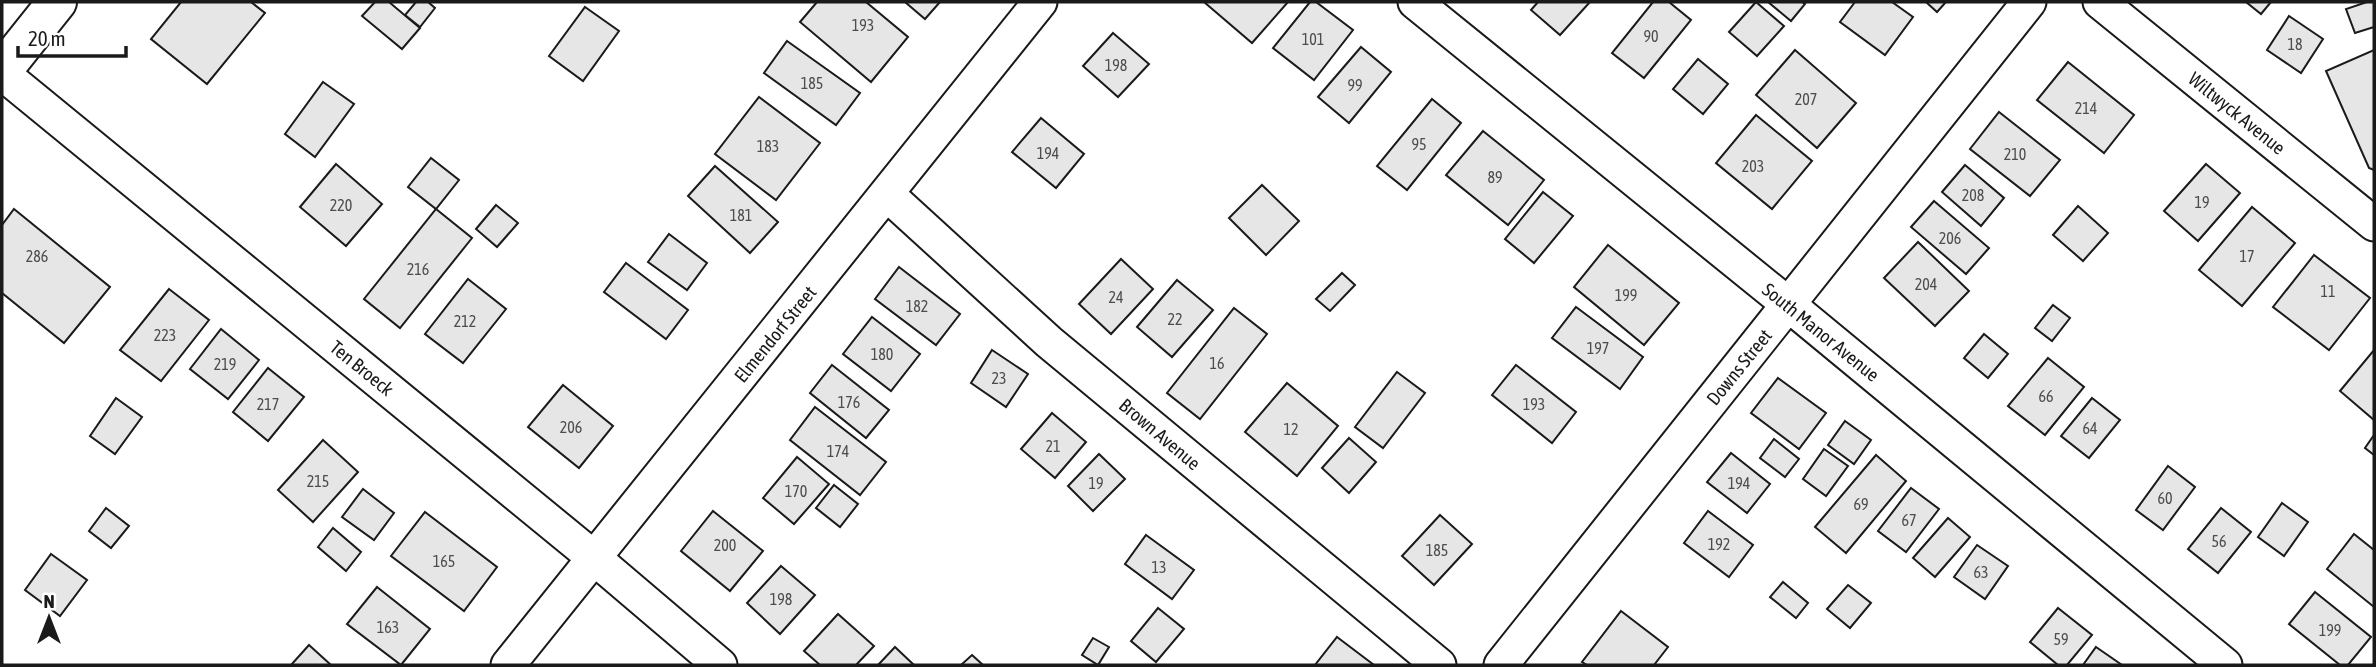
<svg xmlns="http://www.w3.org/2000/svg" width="2376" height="667" font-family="'Asap Condensed',sans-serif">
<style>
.building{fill:#e6e6e6;stroke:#1a1a1a;stroke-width:2}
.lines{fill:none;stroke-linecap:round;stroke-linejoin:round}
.minor-casing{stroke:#1a1a1a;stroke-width:37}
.primary-casing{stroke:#1a1a1a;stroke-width:42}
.minor{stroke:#fff;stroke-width:33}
.primary{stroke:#fff;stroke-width:38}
.labels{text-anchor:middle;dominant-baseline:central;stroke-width:5;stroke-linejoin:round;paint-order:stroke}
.number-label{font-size:16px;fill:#4d4d4d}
.street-label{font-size:19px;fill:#1a1a1a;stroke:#fff}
</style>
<rect width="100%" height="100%" fill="#fff"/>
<g class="building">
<path d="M181,2h70l14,11 -58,71 -56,-45z"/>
<path d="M375,2h14l31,26 -18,21 -40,-33z"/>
<path d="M416,2h12l7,6 -15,19 -15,-12z"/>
<path d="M817,2h49l42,35 -37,45 -71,-60z"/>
<path d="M905,2h35l-15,17z"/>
<path d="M1204,2h84l-36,41z"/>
<path d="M1310,2h6l37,28 -39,50 -41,-32z"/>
<path d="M1538,2h52l-30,33 -29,-25z"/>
<path d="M1653,2h16l22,18 -47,58 -32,-25z"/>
<path d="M1756,2l28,24 -27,30 -28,-24z"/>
<path d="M1768,2h34l3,2 -14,17z"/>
<path d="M1855,2h37l21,15 -28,38 -45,-33z"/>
<path d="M1926,2h20l-9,10z"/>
<path d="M2246,2h25l-10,12z"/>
<path d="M2367,2h7v25l-19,6 -9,-24z"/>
<path d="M585,7l34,24 -36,50 -34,-25z"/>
<path d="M2289,16l34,23 -22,34 -34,-23z"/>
<path d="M1113,33l36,31 -31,33 -35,-31z"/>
<path d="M787,41l73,52 -24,32 -72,-52z"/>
<path d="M1361,47l30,25 -42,51 -31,-26z"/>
<path d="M1795,50l61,53 -39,45 -61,-53z"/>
<path d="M2374,50v120l-5,-2 -43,-97z"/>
<path d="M1698,59l30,25 -25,30 -30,-25z"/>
<path d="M2068,62l66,53 -30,38 -67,-53z"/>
<path d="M323,82l31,22 -39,53 -30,-23z"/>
<path d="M759,97l61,46 -44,57 -61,-46z"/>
<path d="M1432,99l29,24 -54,67 -30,-24z"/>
<path d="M1999,112l61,48 -30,36 -60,-47z"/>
<path d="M1756,115l56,46 -40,48 -56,-46z"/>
<path d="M1041,118l43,36 -28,34 -44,-36z"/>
<path d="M1483,131l61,49 -36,45 -62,-50z"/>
<path d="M431,158l28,22 -23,29 -28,-22z"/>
<path d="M336,164l46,40 -36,42 -46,-39z"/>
<path d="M2206,164l34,29 -42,48 -34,-30z"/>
<path d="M1965,165l39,33 -23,28 -39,-34z"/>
<path d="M715,166l63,56 -28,31 -62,-57z"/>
<path d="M1262,185l37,36 -33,34 -37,-37z"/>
<path d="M1543,192l30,24 -39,47 -29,-24z"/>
<path d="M1934,201l55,47 -23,26 -55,-47z"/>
<path d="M496,205l22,18 -21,24 -21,-18z"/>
<path d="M2078,206l30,27 -25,28 -30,-26z"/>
<path d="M2252,207l43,36 -53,63 -43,-36z"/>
<path d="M14,209l96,78 -46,56 -62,-50v-68z"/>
<path d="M436,209l36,29 -72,90 -36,-29z"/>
<path d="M669,234l38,29 -20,27 -39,-28z"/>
<path d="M1918,242l51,49 -34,35 -51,-48z"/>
<path d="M1608,245l71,58 -35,42 -70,-58z"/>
<path d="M2314,255l56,43 -41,52 -56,-43z"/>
<path d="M1121,259l32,30 -42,45 -32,-30z"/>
<path d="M626,263l62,47 -22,29 -62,-47z"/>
<path d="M899,267l61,47 -24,31 -61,-46z"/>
<path d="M1342,273l13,12 -25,26 -14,-12z"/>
<path d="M468,279l38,30 -43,54 -38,-29z"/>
<path d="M1177,280l36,30 -41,47 -35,-30z"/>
<path d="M169,289l40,31 -48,61 -41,-31z"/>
<path d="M2053,305l17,13 -18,23 -17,-13z"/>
<path d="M1576,307l67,50 -23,32 -68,-51z"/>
<path d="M1234,308l33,26 -67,85 -33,-26z"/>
<path d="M872,317l48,37 -29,37 -48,-37z"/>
<path d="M221,329l38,31 -31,39 -38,-30z"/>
<path d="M1984,334l24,20 -20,24 -24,-20z"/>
<path d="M992,350l36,24 -22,33 -35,-24z"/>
<path d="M2374,350v70l-34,-29z"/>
<path d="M2048,358l36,29 -39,48 -37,-29z"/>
<path d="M832,365l57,45 -23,28 -56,-45z"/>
<path d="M1516,365l60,47 -24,31 -60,-48z"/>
<path d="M268,368l36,29 -36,44 -35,-29z"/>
<path d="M1397,372l28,21 -42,55 -28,-21z"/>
<path d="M1778,378l48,35 -27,36 -48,-36z"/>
<path d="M1287,383l51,43 -41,50 -52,-44z"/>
<path d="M563,385l50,41 -34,42 -51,-41z"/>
<path d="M116,398l26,19 -27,37 -25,-18z"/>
<path d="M2092,398l28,22 -31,38 -28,-22z"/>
<path d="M815,407l71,55 -26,33 -70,-55z"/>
<path d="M1052,413l34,29 -31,36 -34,-29z"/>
<path d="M1845,421l26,19 -17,24 -26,-19z"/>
<path d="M2374,435v20l-9,-7z"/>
<path d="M1349,438l27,24 -27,31 -27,-25z"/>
<path d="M1774,439l25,20 -14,18 -25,-19z"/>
<path d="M323,440l35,32 -45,50 -35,-32z"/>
<path d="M1824,449l24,17 -22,30 -23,-17z"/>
<path d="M1731,453l39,31 -23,29 -40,-31z"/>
<path d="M1099,454l26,25 -32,32 -25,-25z"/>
<path d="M1876,455l30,26 -60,72 -31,-26z"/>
<path d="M797,457l32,27 -35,40 -31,-26z"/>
<path d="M2168,466l27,21 -32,43 -27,-20z"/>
<path d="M834,485l24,19 -18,23 -24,-19z"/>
<path d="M1911,488l28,21 -33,43 -28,-21z"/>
<path d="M363,489l31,24 -20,27 -32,-23z"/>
<path d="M2282,503l26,19 -24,34 -26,-19z"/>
<path d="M106,508l23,18 -18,22 -22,-17z"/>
<path d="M2221,508l30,24 -33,41 -30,-24z"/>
<path d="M713,511l50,40 -33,40 -49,-40z"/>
<path d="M1708,511l45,34 -24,32 -45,-34z"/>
<path d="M425,512l72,55 -33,44 -73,-55z"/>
<path d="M1440,515l32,29 -38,41 -32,-29z"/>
<path d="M1948,518l22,19 -35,40 -22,-19z"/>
<path d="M333,528l28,24 -15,19 -28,-24z"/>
<path d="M2354,534l20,16v57l-47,-38z"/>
<path d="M1146,535l48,35 -22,29 -47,-35z"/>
<path d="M1977,545l31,21 -23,33 -31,-22z"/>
<path d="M51,554l36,26 -27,36 -35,-26z"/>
<path d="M781,566l34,29 -35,39 -33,-31z"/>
<path d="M1783,582l25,21 -12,15 -26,-21z"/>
<path d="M1848,585l23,18 -21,25 -23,-19z"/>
<path d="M377,587l53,42 -29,36 -54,-41z"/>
<path d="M2315,592l56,45 -23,28h-8l-51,-41z"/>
<path d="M1158,608l26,21 -28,33 -25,-21z"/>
<path d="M2058,608l34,27 -25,30h-9l-28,-23z"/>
<path d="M1621,611l47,36 -14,18h-67l-5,-3z"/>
<path d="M838,614l36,32 -18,19h-36l-16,-14z"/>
<path d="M1337,637l37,28h-59z"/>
<path d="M1093,638l16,9 -11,18 -16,-10z"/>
<path d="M309,645l22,20h-40z"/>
<path d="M895,647l19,18h-36z"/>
<path d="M2096,647l26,18h-39z"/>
<path d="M972,655l11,10h-22z"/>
</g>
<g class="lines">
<defs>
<g id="minor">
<path d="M1415,2l374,303 436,360"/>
<path d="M2100,2l274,222"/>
<path d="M2,73l591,484 127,108"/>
<path d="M888,195l161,147 390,323"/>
<path d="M508,665l532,-663"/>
<path d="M1501,665l528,-663"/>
</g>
<path id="primary" d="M2,71l55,-69"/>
</defs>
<use href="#minor" class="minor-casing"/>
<use href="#primary" class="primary-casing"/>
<use href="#minor" class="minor"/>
<use href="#primary" class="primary"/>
</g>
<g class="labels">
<g class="number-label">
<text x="863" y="25">193</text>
<text x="1651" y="36">90</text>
<text x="1313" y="39">101</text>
<text x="2295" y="44">18</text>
<text x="1116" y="65">198</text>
<text x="812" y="83">185</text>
<text x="1355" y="85">99</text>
<text x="1806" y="99">207</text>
<text x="2086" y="108">214</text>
<text x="1419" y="144">95</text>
<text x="768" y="146">183</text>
<text x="1048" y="153">194</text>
<text x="2015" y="154">210</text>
<text x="1753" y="166">203</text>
<text x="1495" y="177">89</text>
<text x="1973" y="195">208</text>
<text x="2202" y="202">19</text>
<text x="341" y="205">220</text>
<text x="741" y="215">181</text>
<text x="1950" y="238">206</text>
<text x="37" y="256">286</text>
<text x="2247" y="256">17</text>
<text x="418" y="269">216</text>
<text x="1926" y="284">204</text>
<text x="2328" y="291">11</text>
<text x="1626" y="295">199</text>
<text x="1116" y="297">24</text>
<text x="917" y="306">182</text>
<text x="1175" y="319">22</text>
<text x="465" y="321">212</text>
<text x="165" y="335">223</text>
<text x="1598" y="348">197</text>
<text x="882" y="354">180</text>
<text x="1217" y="363">16</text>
<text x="225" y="364">219</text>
<text x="999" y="378">23</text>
<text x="2046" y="396">66</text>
<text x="849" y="402">176</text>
<text x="268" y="404">217</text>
<text x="1534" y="404">193</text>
<text x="571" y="427">206</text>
<text x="2090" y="428">64</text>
<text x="1291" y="429">12</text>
<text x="1053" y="446">21</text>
<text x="838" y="451">174</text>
<text x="318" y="481">215</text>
<text x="1096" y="483">19</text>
<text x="1739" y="483">194</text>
<text x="796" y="491">170</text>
<text x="2165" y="498">60</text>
<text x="1861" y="504">69</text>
<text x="1909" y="520">67</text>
<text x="2219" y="541">56</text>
<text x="1719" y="544">192</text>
<text x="725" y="545">200</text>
<text x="1437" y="550">185</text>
<text x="444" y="561">165</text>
<text x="1159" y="567">13</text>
<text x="1981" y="572">63</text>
<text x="781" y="599">198</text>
<text x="388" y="627">163</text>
<text x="2330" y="630">199</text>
<text x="2061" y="639">59</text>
</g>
<g class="street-label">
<text transform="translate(2237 113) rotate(39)">Wiltwyck Avenue</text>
<text transform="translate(1821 332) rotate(39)">South Manor Avenue</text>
<text transform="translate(775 334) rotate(-51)">Elmendorf Street</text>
<text transform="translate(1739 367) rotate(-51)">Downs Street</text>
<text transform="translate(362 368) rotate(39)">Ten Broeck</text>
<text transform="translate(1160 434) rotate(40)">Brown Avenue</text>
</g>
</g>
<rect width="2376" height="667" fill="none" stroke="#1a1a1a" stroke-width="7"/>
<g transform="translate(49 618)" stroke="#ffffff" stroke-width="5" paint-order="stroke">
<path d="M0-5L12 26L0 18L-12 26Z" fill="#1a1a1a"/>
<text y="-10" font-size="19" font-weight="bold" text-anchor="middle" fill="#1a1a1a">N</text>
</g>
<path d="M18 46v10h108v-10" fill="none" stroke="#1a1a1a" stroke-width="3.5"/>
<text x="28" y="46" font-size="21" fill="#1a1a1a" stroke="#ffffff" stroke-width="5" paint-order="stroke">20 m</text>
</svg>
